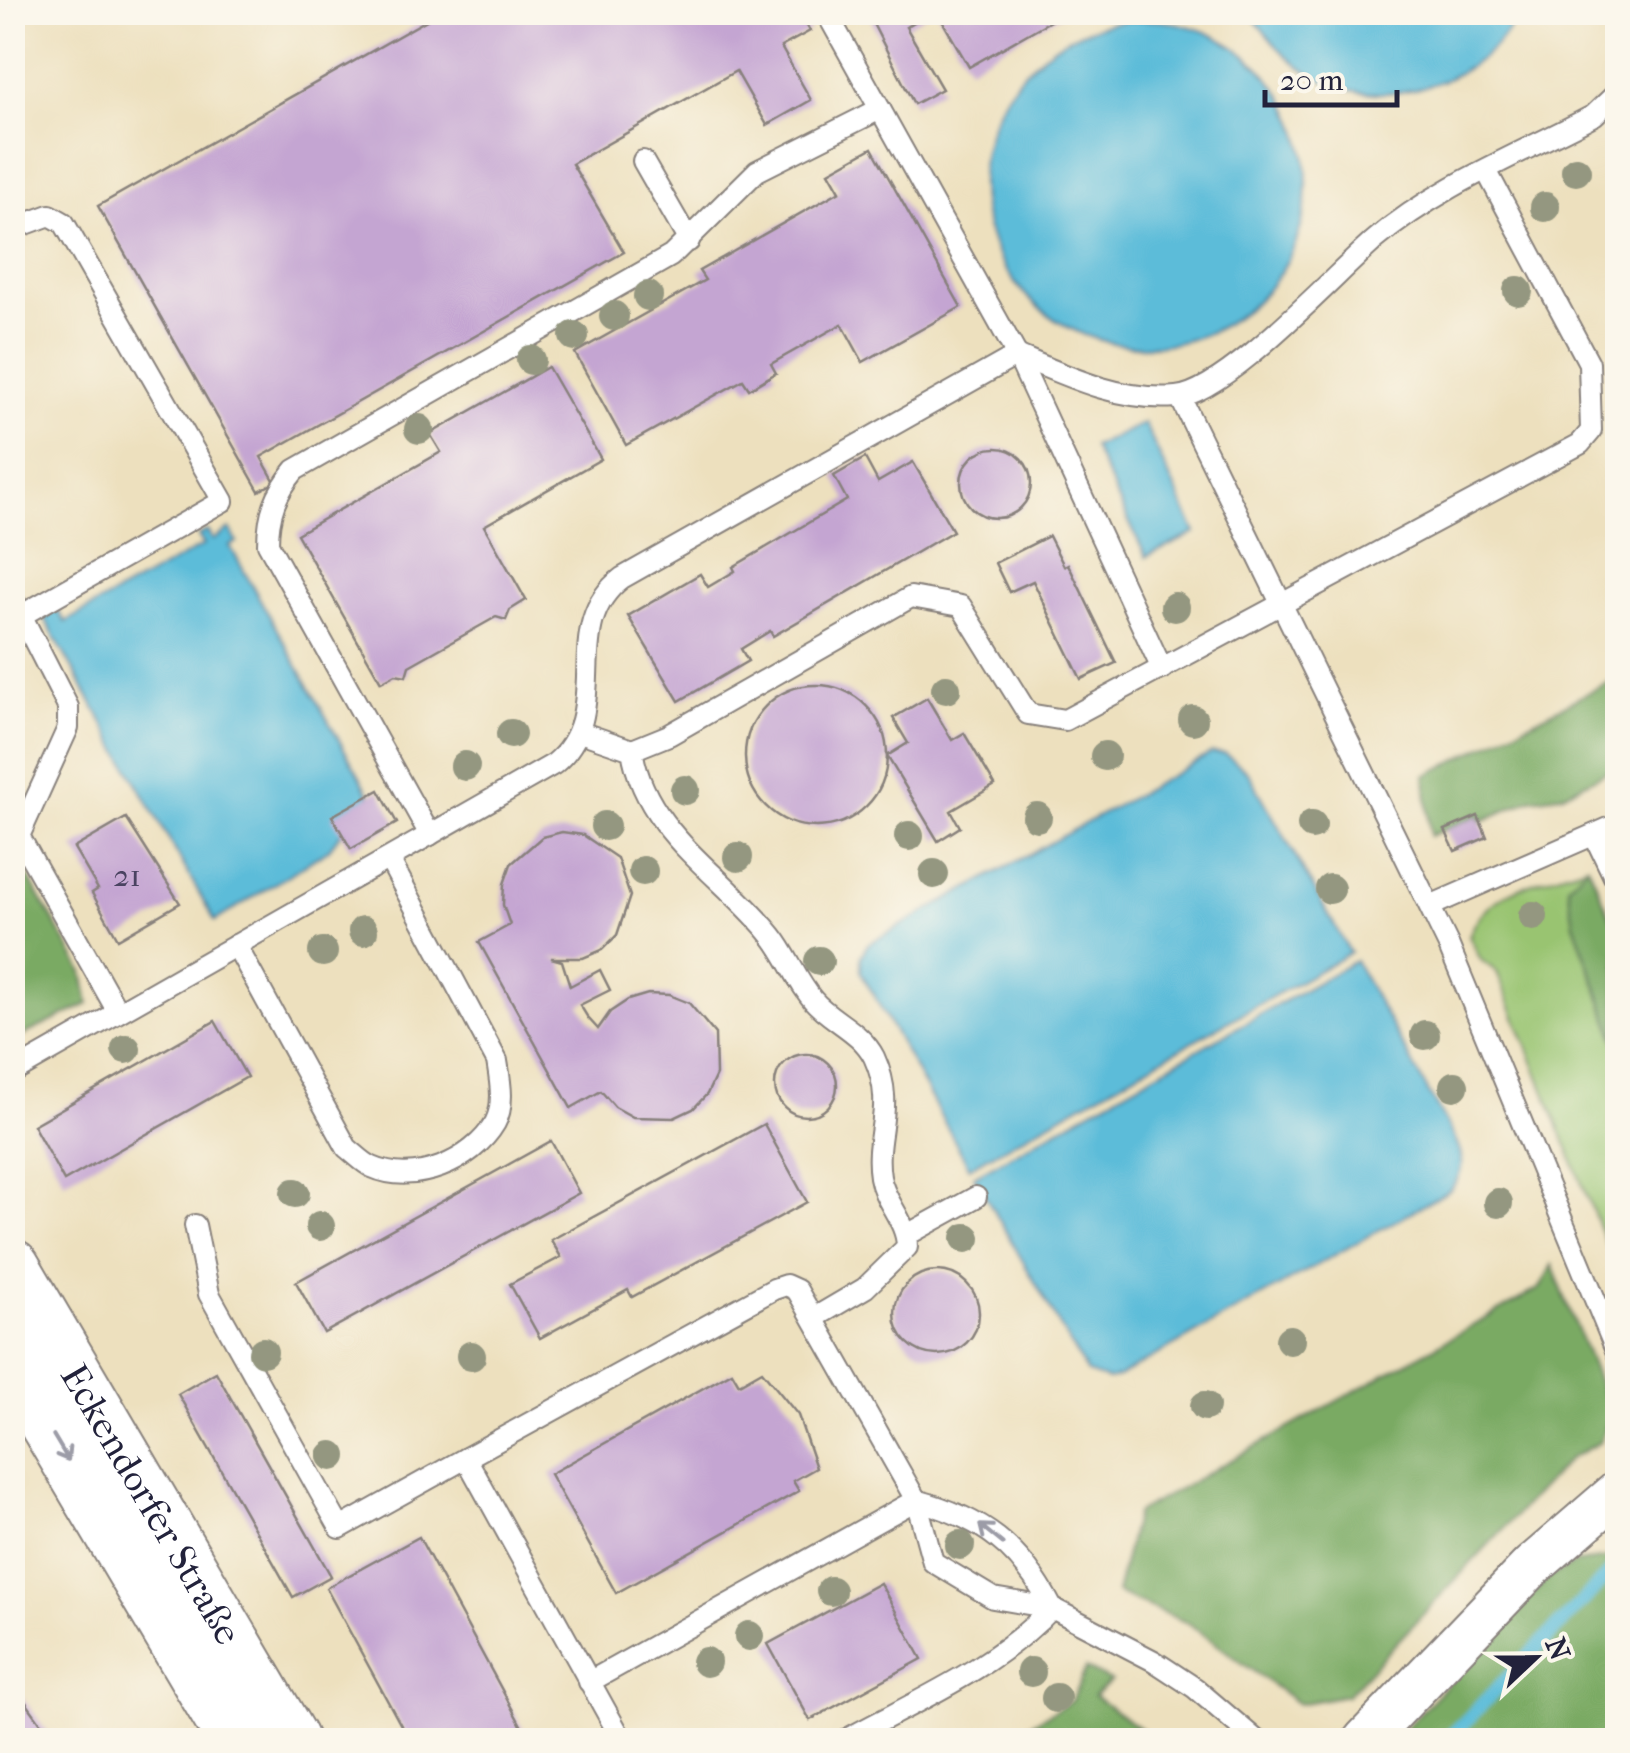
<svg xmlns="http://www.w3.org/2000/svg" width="1630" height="1753" font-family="'IM FELL French Canon',serif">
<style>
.green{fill:#99c471;stroke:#5e7356;stroke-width:2.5}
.forest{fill:#7aaa63;stroke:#4e664f;stroke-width:2.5}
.water{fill:#5bbcd9;stroke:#3e6f8a;stroke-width:2.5}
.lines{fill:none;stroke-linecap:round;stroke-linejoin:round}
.stream{stroke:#5bbcd9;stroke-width:14}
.building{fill:#c4a5d2}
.service-casing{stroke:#88817c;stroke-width:24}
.minor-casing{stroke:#88817c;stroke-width:46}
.secondary-casing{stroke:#88817c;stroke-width:59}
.service{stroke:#fff;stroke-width:20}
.minor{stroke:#fff;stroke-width:42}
.secondary{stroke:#fff;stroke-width:55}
.tree{fill:#949780}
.oneway{stroke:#9c9ca7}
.labels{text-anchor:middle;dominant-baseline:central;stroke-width:9;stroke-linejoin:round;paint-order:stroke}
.number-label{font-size:32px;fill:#4a4361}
.street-label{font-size:38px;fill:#22223b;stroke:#fbf7ec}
</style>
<rect width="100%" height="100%" fill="#fbf7ec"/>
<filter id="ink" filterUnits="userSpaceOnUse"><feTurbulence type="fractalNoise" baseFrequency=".01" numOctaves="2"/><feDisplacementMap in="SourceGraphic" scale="20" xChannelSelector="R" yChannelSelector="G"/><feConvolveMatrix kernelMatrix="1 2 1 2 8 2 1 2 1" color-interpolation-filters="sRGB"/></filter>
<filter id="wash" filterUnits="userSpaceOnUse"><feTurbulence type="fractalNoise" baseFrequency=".0048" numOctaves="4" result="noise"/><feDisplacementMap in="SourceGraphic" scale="40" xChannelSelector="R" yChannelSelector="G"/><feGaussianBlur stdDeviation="2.25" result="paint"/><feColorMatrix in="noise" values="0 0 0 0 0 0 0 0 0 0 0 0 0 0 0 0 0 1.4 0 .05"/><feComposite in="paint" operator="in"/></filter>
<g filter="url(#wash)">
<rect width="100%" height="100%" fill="#ede0be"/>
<path class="green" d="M1588,865l-20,21 6,38 43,120v195l-11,5 -109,-272 -16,-12 -12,-24c19,-49 75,-55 119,-71z"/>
<g class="forest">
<path d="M1617,678v88l-56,29 -30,4 -49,22 -4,-6 -48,21 -5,-60z"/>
<path d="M12,849l71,123 6,32 -76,36z"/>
<path d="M1588,865l29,66v112l-43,-119 -6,-38z"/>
<path d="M1552,1265l59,149 -11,28 -31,17 -222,236 -49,9 -110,-81 -72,-30 20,-80 404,-225z"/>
<path d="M1609,1558l8,2v180h-223l155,-163 28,-15z"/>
<path d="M1086,1669l25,12 -17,15 62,44h-153l68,-39z"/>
</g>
<g class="water">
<path d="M1250,13h268c-32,69 -135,102 -202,64 -29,-16 -47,-38 -66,-64z"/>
<circle cx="1144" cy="183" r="163"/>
<path d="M1144,423l52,110 -50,24 -53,-110z"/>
<path d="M230,529l7,13 -7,4 140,249 -42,55 -113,71 -172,-305 13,-8 9,14 139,-77 -6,-9 9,-5 6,9z"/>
<path d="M1212,753l14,1 22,18 102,181 -381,214 -108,-195v-16l7,-12z"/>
<path d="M1355,961l101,180c9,19 7,33 -6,49l-330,186 -12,4 -21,-7 -113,-197z"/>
</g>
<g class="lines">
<path class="stream" d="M1447,1740l171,-175"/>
</g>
<g id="blocks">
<g class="building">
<path d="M441,12h358l11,19 -29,16 30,53 -44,25 -31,-54 -164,93 52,88 -363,205 14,25 -16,9 -161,-285z"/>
<path d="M867,12h64l-25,15 36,62 -28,15z"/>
<path d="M937,12h129l-97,55z"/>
<path d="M872,148l89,159 -98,55 -21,-38 -71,40 5,9 -27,16 -6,-9 -117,65 -51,-92 130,-73 -6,-9 141,-80 -11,-19z"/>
<path d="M548,367l53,92 -117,67 42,74 -16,10 -4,10 -10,-3 -87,49 -3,10 -10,-2 -15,8 -84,-148 144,-82 -11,-18z"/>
<circle cx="996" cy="483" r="35"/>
<path d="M865,458l13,24 35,-20 40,69 -180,105 -3,-5 -29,18 7,12 -69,40 -51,-85 72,-42 8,13 27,-16 -2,-4 114,-67 -13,-24z"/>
<path d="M1049,536l15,30 4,-2 48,99 -35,16 -48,-98 -24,11 -14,-29z"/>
<circle cx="816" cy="756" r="71"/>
<path d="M927,698l25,42 12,-7 31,52 -44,26 9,16 -22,14 -51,-85 21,-13 -15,-25z"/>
<path d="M379,790l18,33 -46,26 -19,-33z"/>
<path d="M1478,816l9,21 -32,14 -10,-21z"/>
<path d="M126,818l54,85 -62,36 -26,-46 6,-4 -24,-41z"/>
<path d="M562,832l21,3 34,23 13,38 -13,39 -15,15 -19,8h-32l11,3 8,25 30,-16 10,20 -30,15 8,13 10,11 12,-17 18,-12 20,-6 21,1 20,8 26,31 1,41 -9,19 -14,15 -19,9 -41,-1 -18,-10 -14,-16 -30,17 -92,-166 31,-17 -7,-20 1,-21 7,-20 31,-27z"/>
<path d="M215,1021l32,56 -183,104 -31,-56z"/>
<circle cx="806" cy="1085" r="31"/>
<path d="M764,1124l43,78 -175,95 -4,-7 -88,48 -30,-54 51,-27 -10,-17z"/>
<path d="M551,1141l28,52 -255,140 -28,-51z"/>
<circle cx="937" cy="1313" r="42"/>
<path d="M762,1371l36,44 18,53 -23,13 6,10 -183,102 -66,-119 182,-102 7,12z"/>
<path d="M216,1372l115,204 -38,21 -115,-203z"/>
<path d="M419,1537l110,203h-120l-83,-152z"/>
<path d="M880,1583l42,76 -112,61 -42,-76z"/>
<path d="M12,1683l41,57h-41z"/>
</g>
</g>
</g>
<g filter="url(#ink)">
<use href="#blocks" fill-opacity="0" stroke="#88817c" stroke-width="2.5"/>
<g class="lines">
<defs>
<g id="service">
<path d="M826,12l191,343 145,314"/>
<path d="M643,161l46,80"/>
<path d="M12,229l38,-14 14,8 159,278 -201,114"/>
<path d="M1180,397l268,547 170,411"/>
<path d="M12,597l56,110v21l-49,108 99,176"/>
<path d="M580,732l52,18c13,83 91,124 140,186 16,20 24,44 41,64 18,21 48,31 61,57 23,50 -1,77 6,120 4,25 27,44 27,70l-42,41 -51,30"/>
<path d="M632,750l37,-15 242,-138 50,9 67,108 37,6 515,-276 11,-13 -2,-68 -102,-191"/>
<path d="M430,835l-162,-291c0,-30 8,-51 27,-74l376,-214 86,-85 123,-62"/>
<path d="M1594,835l24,50"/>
<path d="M1430,906l188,-82"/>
<path d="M236,945l111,203c8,6 16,15 25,19 42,19 100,-5 123,-44 10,-18 5,-43 2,-62l-108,-202"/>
<path d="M12,1073l542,-309c63,-52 3,-137 68,-186l395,-223c49,21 104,47 159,42 50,-4 158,-122 200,-158 62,-53 146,-86 218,-124l24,-23"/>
<path d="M195,1225l14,69 131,234 126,-70"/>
<path d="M907,1235l69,-38"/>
<path d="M1052,1608c-32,-62 -70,-90 -136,-108l17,62 60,36 59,10 102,53 41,27 61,52"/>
<path d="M589,1682l327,-182 -119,-210 -11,-5 -12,4 -308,169 156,282"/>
<path d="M845,1740c71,-39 150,-72 207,-132"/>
</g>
<path id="minor" d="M1365,1740l166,-173 87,-75"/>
<g id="secondary">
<path id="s1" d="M12,1267l278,473"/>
<path d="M12,1364l223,376"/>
</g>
</defs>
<use href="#service" class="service-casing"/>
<use href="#minor" class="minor-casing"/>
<use href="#secondary" class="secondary-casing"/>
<use href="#service" class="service"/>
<use href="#minor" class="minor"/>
<use href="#secondary" class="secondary"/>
</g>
<g class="tree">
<circle cx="1576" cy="171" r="15"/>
<circle cx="1545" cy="207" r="15"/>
<circle cx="1518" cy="291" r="15"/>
<circle cx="648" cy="296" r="15"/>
<circle cx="614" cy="316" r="15"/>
<circle cx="574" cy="336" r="15"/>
<circle cx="531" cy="360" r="15"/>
<circle cx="419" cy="429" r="15"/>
<circle cx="1175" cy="607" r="15"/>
<circle cx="946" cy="689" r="15"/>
<circle cx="1193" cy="720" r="15"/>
<circle cx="511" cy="734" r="15"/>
<circle cx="1105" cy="756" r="15"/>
<circle cx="465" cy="766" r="15"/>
<circle cx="685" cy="790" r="15"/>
<circle cx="1037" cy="817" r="15"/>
<circle cx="1312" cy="825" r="15"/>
<circle cx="605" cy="826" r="15"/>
<circle cx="909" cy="836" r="15"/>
<circle cx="738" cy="857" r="15"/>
<circle cx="643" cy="871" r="15"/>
<circle cx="934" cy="874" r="15"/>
<circle cx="1330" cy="889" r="15"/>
<circle cx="1533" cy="916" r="15"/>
<circle cx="363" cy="931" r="15"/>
<circle cx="323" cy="952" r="15"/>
<circle cx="819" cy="961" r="15"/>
<circle cx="1425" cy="1035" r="15"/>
<circle cx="126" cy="1049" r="15"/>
<circle cx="1454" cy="1086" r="15"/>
<circle cx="295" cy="1193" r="15"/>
<circle cx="1498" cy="1203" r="15"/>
<circle cx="320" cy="1226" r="15"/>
<circle cx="966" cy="1238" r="15"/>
<circle cx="1290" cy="1340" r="15"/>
<circle cx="263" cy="1352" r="15"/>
<circle cx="471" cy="1356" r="15"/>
<circle cx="1205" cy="1406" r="15"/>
<circle cx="332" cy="1456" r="15"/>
<circle cx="960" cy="1545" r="15"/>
<circle cx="831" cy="1591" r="15"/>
<circle cx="749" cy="1636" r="15"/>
<circle cx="706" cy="1662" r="15"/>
<circle cx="1031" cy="1672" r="15"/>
<circle cx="1056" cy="1698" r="15"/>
</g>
<defs><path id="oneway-shaft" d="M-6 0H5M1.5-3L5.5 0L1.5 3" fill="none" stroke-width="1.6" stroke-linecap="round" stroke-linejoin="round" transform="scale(2.5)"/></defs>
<g class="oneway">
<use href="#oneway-shaft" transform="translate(61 1448) rotate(59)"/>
<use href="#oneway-shaft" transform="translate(991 1534) rotate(-141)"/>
</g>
</g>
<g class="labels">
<g class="number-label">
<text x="127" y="875">21</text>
</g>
<g class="street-label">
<text stroke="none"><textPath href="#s1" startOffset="275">Eckendorfer Straße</textPath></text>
</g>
</g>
<rect width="1630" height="1753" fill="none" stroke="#fbf7ec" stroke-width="50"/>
<g transform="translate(1535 1658) rotate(68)" stroke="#fbf7ec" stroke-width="8" paint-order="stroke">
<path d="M0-8L18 38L0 25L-18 38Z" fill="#22223b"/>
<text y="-15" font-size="28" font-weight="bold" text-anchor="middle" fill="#22223b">N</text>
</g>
<path d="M1265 90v15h132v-15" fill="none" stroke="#22223b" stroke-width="5"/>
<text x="1280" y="90" font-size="30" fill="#22223b" stroke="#fbf7ec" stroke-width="8" paint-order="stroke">20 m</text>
</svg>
